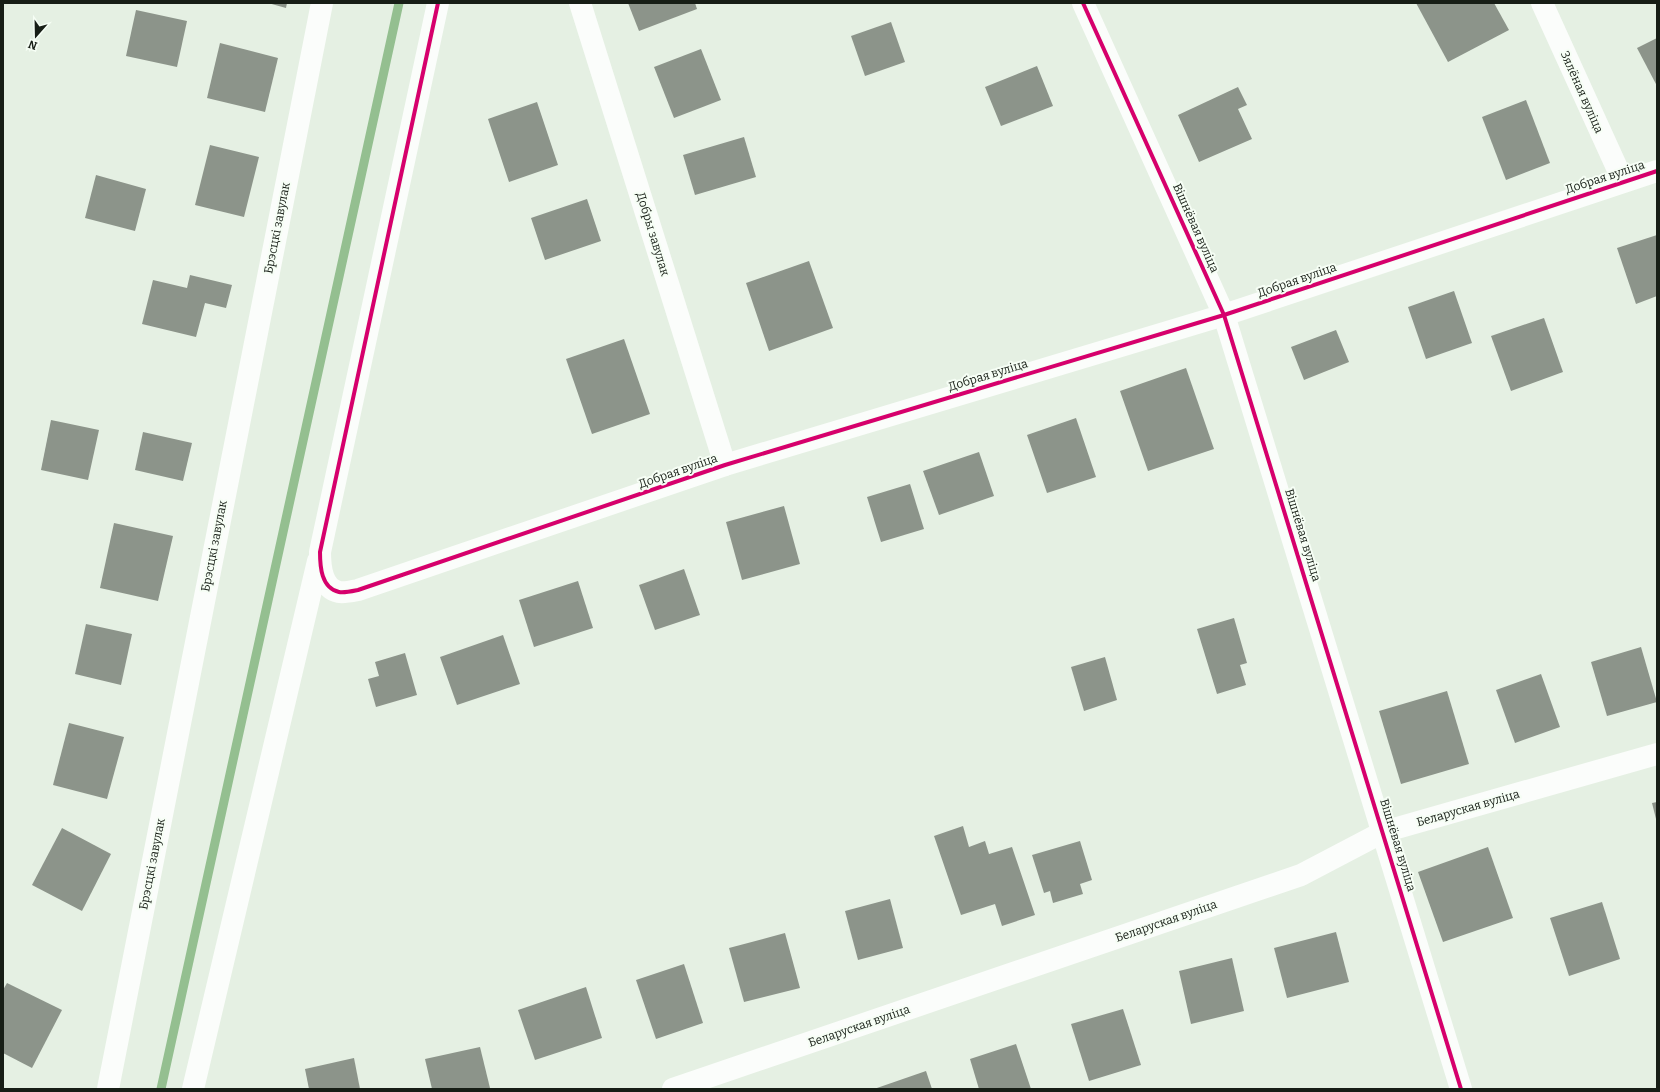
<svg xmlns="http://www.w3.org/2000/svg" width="1660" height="1092" font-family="Bitter,serif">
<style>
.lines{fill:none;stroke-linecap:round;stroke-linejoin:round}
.stream{stroke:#94bf90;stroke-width:9}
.building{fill:#8c948a}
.minor{stroke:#fbfdfb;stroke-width:22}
.cycleway-casing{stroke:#f6fef5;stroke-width:6}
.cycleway{stroke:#d6006c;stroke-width:4}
.labels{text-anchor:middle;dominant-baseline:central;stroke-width:4;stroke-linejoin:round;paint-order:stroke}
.street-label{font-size:12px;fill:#171e16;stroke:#f6fef5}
</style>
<rect width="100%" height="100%" fill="#e5f0e3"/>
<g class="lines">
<path class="stream" d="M161,1089l238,-1086"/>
</g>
<g class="building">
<path d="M268,3h19l-1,5z"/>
<path d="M628,3h67l2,6 -58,22z"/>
<path d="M1416,3h78l15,27 -61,32z"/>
<path d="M136,10l51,11 -10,46 -51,-11z"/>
<path d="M891,22l14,40 -40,14 -14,-40z"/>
<path d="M1657,38v48l-20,-38z"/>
<path d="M220,43l58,15 -13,54 -58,-14z"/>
<path d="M701,49l20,51 -47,18 -20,-51z"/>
<path d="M1037,66l16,40 -52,20 -16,-39z"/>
<path d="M1238,87l9,18 -9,4 14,30 -53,23 -21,-47z"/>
<path d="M1526,100l24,63 -44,17 -24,-63z"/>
<path d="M537,102l21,63 -49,17 -21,-63z"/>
<path d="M744,137l12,40 -61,18 -12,-40z"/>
<path d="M210,145l49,12 -15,60 -49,-12z"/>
<path d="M96,175l50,14 -11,42 -50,-13z"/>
<path d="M587,199l14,42 -56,19 -14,-42z"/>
<path d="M1657,235v61l-21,8 -19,-56z"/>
<path d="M809,261l24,67 -64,23 -23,-68z"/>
<path d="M190,275l42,10 -6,23 -21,-5 -9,34 -54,-13 11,-44 34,8z"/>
<path d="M1454,291l18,52 -46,16 -18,-52z"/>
<path d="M1544,318l19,54 -52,19 -20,-55z"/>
<path d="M1336,330l13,32 -45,18 -13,-33z"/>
<path d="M624,339l26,75 -58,20 -26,-75z"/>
<path d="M1186,368l28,81 -66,22 -28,-80z"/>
<path d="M1076,418l20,59 -49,16 -20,-58z"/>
<path d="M51,420l48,10 -11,50 -47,-10z"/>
<path d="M143,432l49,11 -9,38 -48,-11z"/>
<path d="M979,452l15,44 -55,19 -16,-44z"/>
<path d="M910,484l14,45 -43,13 -14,-45z"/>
<path d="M784,506l16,58 -58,16 -16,-58z"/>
<path d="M114,523l59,13 -15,65 -58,-13z"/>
<path d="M684,569l16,46 -45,15 -16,-45z"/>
<path d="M578,581l15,47 -59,19 -15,-47z"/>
<path d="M1234,618l13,45 -7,2 6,20 -29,9 -20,-65z"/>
<path d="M86,624l46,10 -11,51 -46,-11z"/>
<path d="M503,635l17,49 -63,21 -17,-48z"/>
<path d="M1641,647l16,55 -50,14 -16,-54z"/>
<path d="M405,653l12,42 -41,12 -8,-28 11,-3 -4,-14z"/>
<path d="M1105,657l12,43 -33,11 -13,-44z"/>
<path d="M1541,674l19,53 -45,16 -19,-53z"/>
<path d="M1447,691l22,73 -68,20 -22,-73z"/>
<path d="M69,723l55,14 -17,62 -54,-14z"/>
<path d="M1657,802v17h-1l-4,-16z"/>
<path d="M963,826l6,21 16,-6 4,13 23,-7 23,68 -33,11 -7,-22 -34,11 -27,-79z"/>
<path d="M62,828l49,26 -29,57 -50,-26z"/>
<path d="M1080,841l12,39 -12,4 3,10 -30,9 -3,-12 -6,2 -12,-38z"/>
<path d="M1488,847l25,71 -70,24 -25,-70z"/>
<path d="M890,899l13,49 -45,12 -13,-49z"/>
<path d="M1602,902l18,57 -51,17 -19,-58z"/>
<path d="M1336,932l13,50 -62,16 -13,-50z"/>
<path d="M785,933l15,55 -56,14 -15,-54z"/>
<path d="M1232,958l12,53 -53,13 -12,-53z"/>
<path d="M684,964l19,59 -47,16 -20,-59z"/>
<path d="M7,983l55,27 -30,58 -29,-15v-63z"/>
<path d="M586,987l16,51 -67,22 -17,-50z"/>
<path d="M1123,1009l18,56 -52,16 -18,-57z"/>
<path d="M1016,1044l15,45h-52l-9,-30z"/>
<path d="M480,1047l10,41 -58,1 -7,-30z"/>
<path d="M354,1058l6,31h-51l-4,-20z"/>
<path d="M926,1071l6,18h-58z"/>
</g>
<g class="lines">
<g class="minor">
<path d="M438,3l-118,549c0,14 1,36 19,40 5,1 14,-1 19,-2l367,-125 499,-150 433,-144"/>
<path d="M580,3l145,462"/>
<path d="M1083,3l141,312 237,774"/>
<path d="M1542,3l81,178"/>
<path d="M108,1089l214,-1086"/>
<path d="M193,1089l125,-528"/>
<path d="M673,1089l628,-214 82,-43 274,-78"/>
</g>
<defs>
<g id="cycleway">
<path d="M438,3l-118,549c0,14 1,36 19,40 5,1 14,-1 19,-2l367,-125 499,-150 433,-144"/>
<path d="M1083,3l141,312 237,774"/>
</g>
</defs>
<use href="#cycleway" class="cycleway-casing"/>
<use href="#cycleway" class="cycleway"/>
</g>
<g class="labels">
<g class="street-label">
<text transform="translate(1582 92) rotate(66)">Зялёная вуліца</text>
<text transform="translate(1605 177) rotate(-18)">Добрая вуліца</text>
<text transform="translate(277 228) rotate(-79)">Брэсцкі завулак</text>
<text transform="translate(1196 228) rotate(66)">Вішнёвая вуліца</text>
<text transform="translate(653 234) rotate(73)">Добры завулак</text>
<text transform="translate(1297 280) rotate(-19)">Добрая вуліца</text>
<text transform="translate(988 375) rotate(-17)">Добрая вуліца</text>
<text transform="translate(678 471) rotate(-19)">Добрая вуліца</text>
<text transform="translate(1303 535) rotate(73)">Вішнёвая вуліца</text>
<text transform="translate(214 546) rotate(-79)">Брэсцкі завулак</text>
<text transform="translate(1468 808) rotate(-16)">Беларуская вуліца</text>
<text transform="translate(1398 845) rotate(73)">Вішнёвая вуліца</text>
<text transform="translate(152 864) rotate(-79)">Брэсцкі завулак</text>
<text transform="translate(1166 921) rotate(-19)">Беларуская вуліца</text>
<text transform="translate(859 1026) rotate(-19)">Беларуская вуліца</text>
</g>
</g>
<rect width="1660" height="1092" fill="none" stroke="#171e16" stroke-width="8"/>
<g transform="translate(36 36) rotate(200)" stroke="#f6fef5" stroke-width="3" paint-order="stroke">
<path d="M0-3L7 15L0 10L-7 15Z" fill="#171e16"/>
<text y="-6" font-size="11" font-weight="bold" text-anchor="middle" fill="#171e16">N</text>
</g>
</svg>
